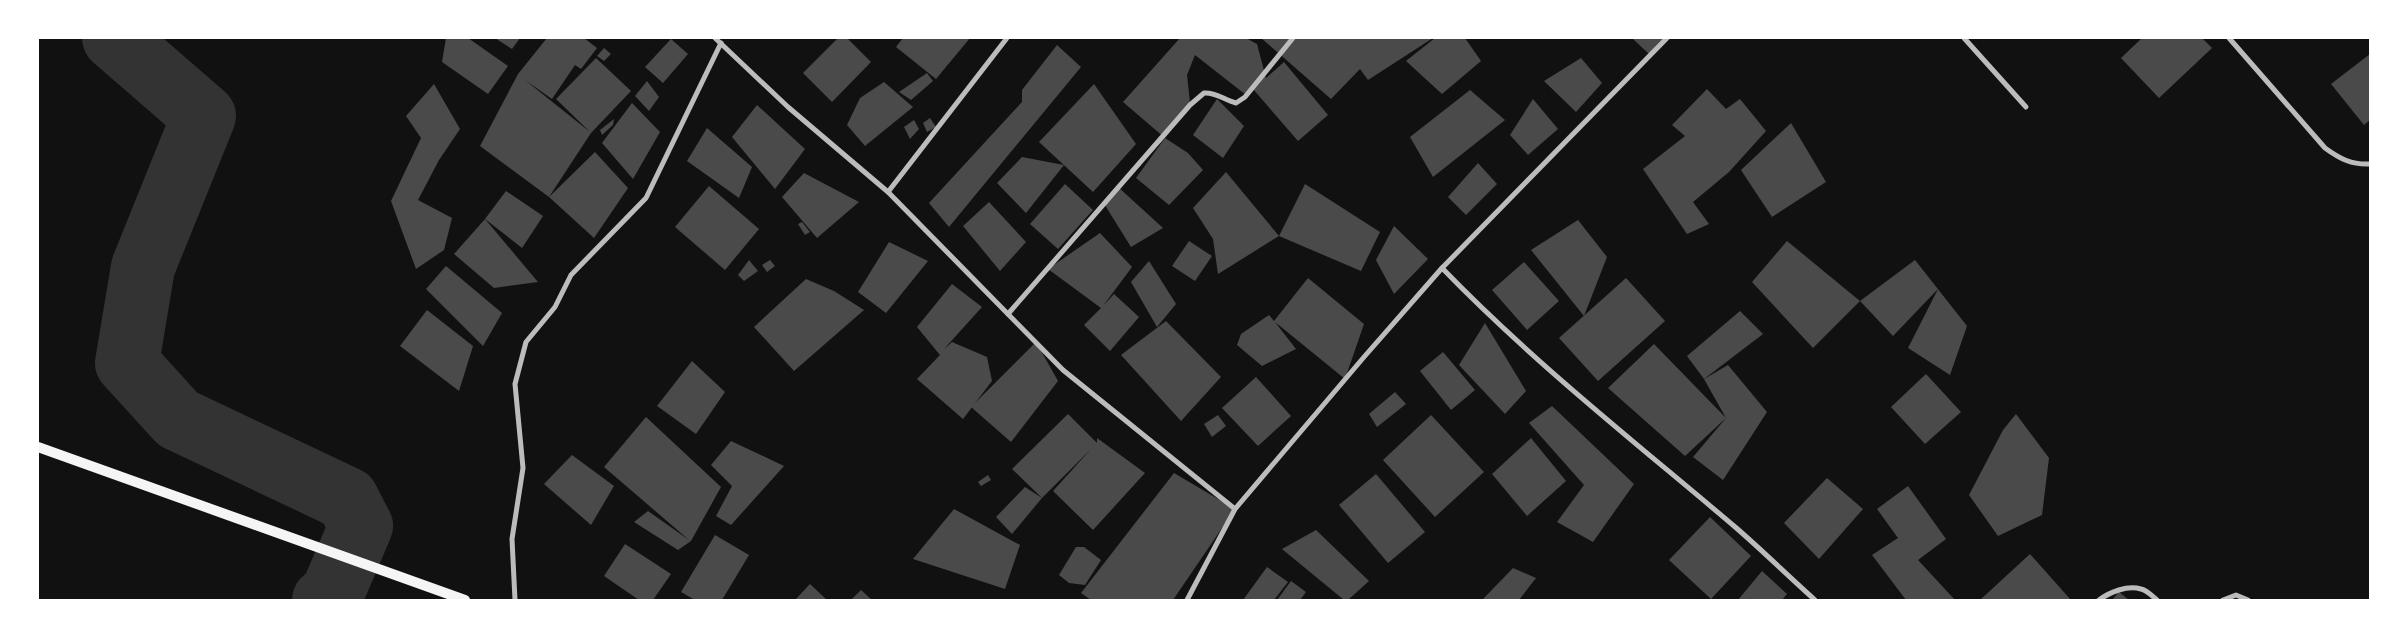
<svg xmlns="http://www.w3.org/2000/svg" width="2408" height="638" font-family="'Sofia Sans Condensed',sans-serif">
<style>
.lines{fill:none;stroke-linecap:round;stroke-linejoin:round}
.river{stroke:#333;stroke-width:64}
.building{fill:#4a4a4a}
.minor{stroke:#bcbcbc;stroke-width:5}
.secondary{stroke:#f5f5f5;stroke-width:10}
</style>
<rect width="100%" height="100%" fill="#111"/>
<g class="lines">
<path class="river" d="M114,38l90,78 -61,151 -16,96 51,56 169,80 14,27 -29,68 -8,6"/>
</g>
<g class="building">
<path d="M446,38h22l40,28 -20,28 -46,-32z"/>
<path d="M495,38h25l-8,11z"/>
<path d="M547,38h37l13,10 -16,21 -6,-4 -23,34 -27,-19 65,52 -34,-33 40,-41 35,33 -40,42 -42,64 46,-45 33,36 -34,50 -45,-41 -69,-51 38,-72z"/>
<path d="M838,38h9l24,24 -39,40 -29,-29z"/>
<path d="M903,38h67l-34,41 -40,-32z"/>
<path d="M1180,38h66l11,6 9,34 18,-16 44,53 -30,26 -45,-52 -7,6 -51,-40 -8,20 3,28 -25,35 -42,-36z"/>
<path d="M1261,38h172l-65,42 -8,-11 -29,30z"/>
<path d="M1435,38h30l16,23 -39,33 -36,-33z"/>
<path d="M1632,38h33l-16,16z"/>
<path d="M2142,38h60l10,10 -53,50 -38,-40z"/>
<path d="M671,39l17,15 -25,29 -18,-16z"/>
<path d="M1057,45l24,22 -132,160 -20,-24 93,-101v-12z"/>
<path d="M604,48l7,6 -7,7 -7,-5z"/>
<path d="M2370,54v66l-6,5 -33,-41z"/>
<path d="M1581,58l21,25 -26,29 -32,-31z"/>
<path d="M927,73l6,8 -22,19 -12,-8z"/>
<path d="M647,81l12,16 -10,14 -14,-15z"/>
<path d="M884,82l29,25 -48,39 -18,-21 13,-27z"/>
<path d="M434,84l26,45 -21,31 -21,40 34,18 -8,32 -28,19 -25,-68 30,-63 -15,-22z"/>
<path d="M1094,84l42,60 -43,48 -54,-50z"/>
<path d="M1707,89l19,20 14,-10 26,32 -37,41 -36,30 16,22 -22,10 -44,-65 42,-33 -13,-11z"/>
<path d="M1470,90l35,30 -72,57 -23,-40z"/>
<path d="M1217,99l27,27 -21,32 -30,-23z"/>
<path d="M1533,99l25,30 -30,26 -18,-20z"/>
<path d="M632,103l28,29 -27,47 -31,-36z"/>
<path d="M757,105l48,44 -30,40 -43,-52z"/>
<path d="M930,118l6,9 -9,5 -4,-9z"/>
<path d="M614,119l-1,6 -11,10 -2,-5z"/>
<path d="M914,120l5,9 -9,10 -6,-12z"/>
<path d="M1791,123l35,59 -54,35 -31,-47z"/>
<path d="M707,128l45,39 -13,31 -52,-37z"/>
<path d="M1165,138l23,15 15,17 -34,35 -33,-27z"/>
<path d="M1022,157l42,8 -38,48 -29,-30z"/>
<path d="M1478,163l19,21 -31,31 -18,-18z"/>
<path d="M1226,172l53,64 26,-52 75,48 -19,39 -82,-35 -61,38 -5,-35 -20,-31z"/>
<path d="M804,173l55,29 -42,36 -35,-41z"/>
<path d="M1065,184l28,26 -35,39 -28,-25z"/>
<path d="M709,186l50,43 -34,41 -50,-43z"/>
<path d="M1117,186l46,42 -32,19 -28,-45z"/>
<path d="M506,191l37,25 -21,32 -37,-29z"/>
<path d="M989,202l37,40 -26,29 -37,-45z"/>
<path d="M485,219l53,63 -44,6 -40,-34z"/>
<path d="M1578,220l29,37 -23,59 -53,-66z"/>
<path d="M802,222l8,10 -5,3 -7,-11z"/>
<path d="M1394,226l34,33 -34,35 -18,-34z"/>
<path d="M1100,233l32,34 -29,39 11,-12 25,23 -29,34 -26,-26 17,-17 -53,-39z"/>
<path d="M1189,241l23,15 -17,25 -23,-15z"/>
<path d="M1787,241l73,60 55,-41 52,66 -17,49 -42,-27 30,-59 -45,47 -33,-35 -47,47 -61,-66z"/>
<path d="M889,242l39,19 -42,52 -28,-21z"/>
<path d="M749,260l9,11 -14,10 -6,-6z"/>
<path d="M770,260l5,6 -8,6 -5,-7z"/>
<path d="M1149,261l27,43 -19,23 -26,-45z"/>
<path d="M1524,262l35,39 -32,29 -35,-40z"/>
<path d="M446,266l56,47 -19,33 -57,-57z"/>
<path d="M1308,278l56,46 -19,55 -70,-57 21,27 -34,17 -25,-21 4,-11 28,-19 5,6z"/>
<path d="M1626,278l39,43 -67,60 -39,-43z"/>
<path d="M806,279l28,12 30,19 -70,61 -40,-44z"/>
<path d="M952,284l30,23 -38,42 8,-7 35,15 5,24 -29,38 -46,-40 23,-24 -23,-28z"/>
<path d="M427,310l46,36 -14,45 -59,-45z"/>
<path d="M1740,311l23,23 -59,45 -17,-23z"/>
<path d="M1166,321l55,56 -40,44 -60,-66z"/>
<path d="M1485,323l41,68 -21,23 -46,-49z"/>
<path d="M1036,342l22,39 -47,61 -40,-35z"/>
<path d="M1654,344l72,74 -22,-39 24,-14 39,47 -44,68 -30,-23 33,-39 -41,38 -77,-68z"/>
<path d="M1443,352l32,38 -24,20 -31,-39z"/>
<path d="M692,361l33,31 -29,42 -39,-28z"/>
<path d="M1926,374l35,38 -36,32 -34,-37z"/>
<path d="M1256,377l35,39 -33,30 -36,-38z"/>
<path d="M1395,392l11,12 -29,23 -8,-13z"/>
<path d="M1552,406l82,78 -41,58 -36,-20 27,-37 -55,-62z"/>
<path d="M1068,414l29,29v-5l48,35 -52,57 -40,-39 38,-42 -49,49 -30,-29z"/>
<path d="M2016,414l33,44 -7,57 -44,21 -29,-41 34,-65z"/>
<path d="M1218,415l8,11 -14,11 -8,-13z"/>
<path d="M1431,415l53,57 -49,45 -52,-57z"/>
<path d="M646,417l75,70 -30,54 -13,9 -44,-28 14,-11 41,29 -85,-73z"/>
<path d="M1531,438l35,43 -39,35 -35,-42z"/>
<path d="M731,441l53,25 -53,59 -15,-9 16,-30 -21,-21z"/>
<path d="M572,455l42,31 -23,39 -47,-41z"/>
<path d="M1174,473l61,36 -62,91h-82l-10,-7z"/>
<path d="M1376,474l49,58 -37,31 -49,-58z"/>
<path d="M988,475l3,5 -10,6 -3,-4z"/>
<path d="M1827,478l36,31 -44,50 -35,-36z"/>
<path d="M1908,486l38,53 -28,21 37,40h-49l-34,-45 26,-17 -21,-29z"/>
<path d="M1025,487l17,11 -30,36 -16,-17z"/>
<path d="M954,509l66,36 -15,44 -92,-30z"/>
<path d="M1710,517l41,39 -40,43 -42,-39z"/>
<path d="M1316,530l53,51 -21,19h-4l-62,-51z"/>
<path d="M715,535l34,20 -27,45h-27l-14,-8z"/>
<path d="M625,544l46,30 -18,26h-14l-35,-24z"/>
<path d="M1076,547h8l17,13 -16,25 -16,-2 -10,-8z"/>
<path d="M2030,554l41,46h-91z"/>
<path d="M1267,567l21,15 -14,18h-31z"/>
<path d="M1513,568l23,10 -17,22h-37z"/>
<path d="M1762,571l25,23 -5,6h-44z"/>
<path d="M1291,581l15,11 -6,8h-23z"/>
<path d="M810,584l17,16h-32z"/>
<path d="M861,590l11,10h-21z"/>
<path d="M2119,592l10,8h-17z"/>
</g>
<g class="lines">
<g class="minor">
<path d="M715,38l73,69 100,85 175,178 172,139"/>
<path d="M1964,38l62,69"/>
<path d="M2229,38l96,110c15,11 27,17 45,16"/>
<path d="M888,192l119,-154"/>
<path d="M1442,268c91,94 193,174 292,258 28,24 54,50 81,74"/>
<path d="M1008,314l182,-209 14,-12c12,-1 20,7 32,10l9,-6 48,-59"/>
<path d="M515,600l-3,-61 11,-71 -8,-84 11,-42 29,-35 16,-32 75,-77 75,-155"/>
<path d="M1187,600l48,-91 129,-152 78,-89 225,-230"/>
<path d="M2099,600c11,-8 28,-15 42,-11 6,1 12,8 16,11"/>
<path d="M2223,600l13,-5 12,5"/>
</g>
<path class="secondary" d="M38,447l427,153"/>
</g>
<rect width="2408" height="638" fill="none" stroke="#ffffff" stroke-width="78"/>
</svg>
